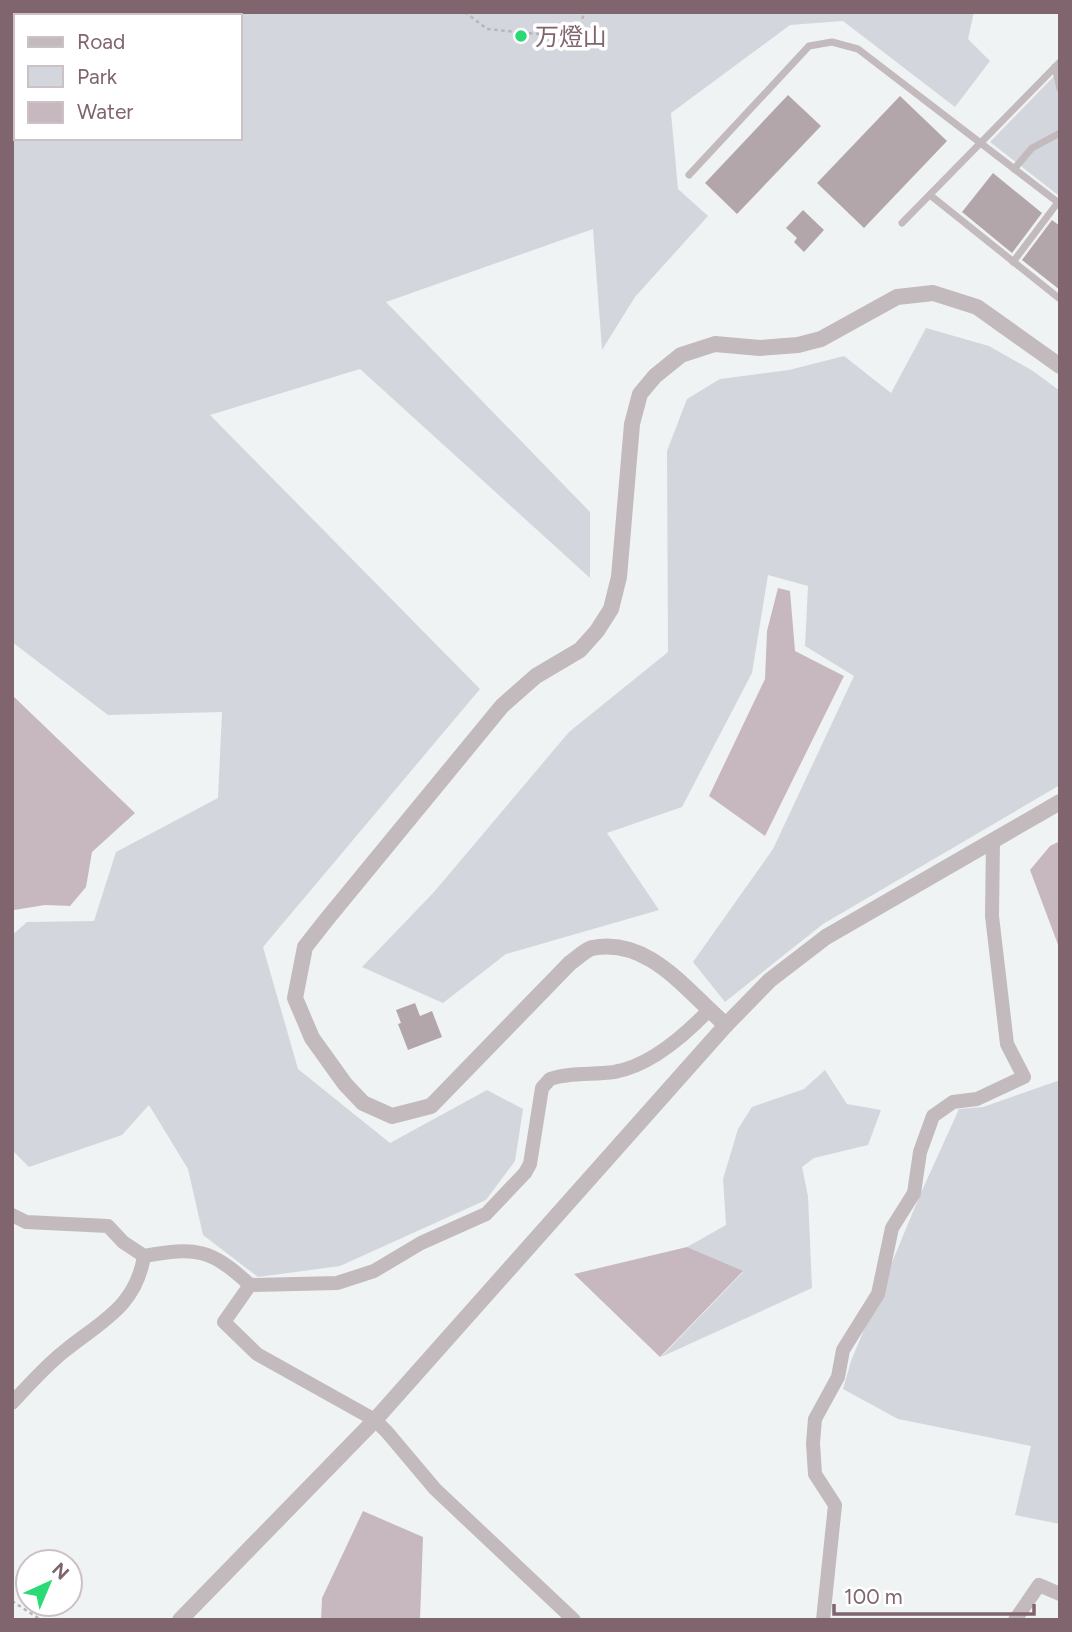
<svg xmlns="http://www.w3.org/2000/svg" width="1072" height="1632" font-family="Figtree,'Noto Sans JP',sans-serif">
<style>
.green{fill:#d4d6dd;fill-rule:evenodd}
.water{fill:#c7b8c0}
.building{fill:#b3a6ab}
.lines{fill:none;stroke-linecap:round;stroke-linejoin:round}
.path{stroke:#bab5b7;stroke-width:2.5;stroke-dasharray:3.5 3.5;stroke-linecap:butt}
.service{stroke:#c2babd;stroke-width:7}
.minor{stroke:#c2babd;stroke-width:14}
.tertiary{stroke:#c2babd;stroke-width:16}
.poi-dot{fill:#2ada74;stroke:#fff;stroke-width:2.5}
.labels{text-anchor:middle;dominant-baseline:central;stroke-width:7;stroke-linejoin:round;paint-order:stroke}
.poi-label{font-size:24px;fill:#80646e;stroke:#fff;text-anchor:start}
</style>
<rect width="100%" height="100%" fill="#f0f3f4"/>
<g class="green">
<path d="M12,12h962l-6,27 22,22 -35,46 -112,-86 -53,4 -119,88 7,76 30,27 -73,81 -33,53 -9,-121 -207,73 204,210v66l-230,-209 -150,46 270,274 -217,258 35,122 92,74 97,-53 36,19 -8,52 -29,39 -146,66 -82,11 -55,-42 -15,-66 -39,-64 -27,30 -93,32 -17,-17v-215l15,-13 67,-1 22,-69 102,-54 4,-86 -114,3 -96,-73zM16,16h224v122h-224z"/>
<path d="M1060,70v123l-2,2 -68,-53z"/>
<path d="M926,328l63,18 44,25 27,20v394l-237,139 -98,78 -32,-40 80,-113 81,-173 -49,-30 3,-60 -40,-11 -16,98 -70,134 -75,26 52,77 -153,44 -63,49 -81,-36 72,-75 135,-160 99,-80 -1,-201 20,-52 33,-20 69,-9 55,-14 47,37z"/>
<path d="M825,1070l22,34 34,6 -13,35 -54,13 -12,9 6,29 4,92 -151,69 82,-85 -56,-25 39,-22 -3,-46 15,-50 14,-22 52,-18z"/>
<path d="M1060,1080v444l-45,-9 16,-69 -133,-27 -55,-30 8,-28 69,-166 39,-86 24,-2z"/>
</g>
<g class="water">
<path d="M778,588l12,3 5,60 49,25 -79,160 -56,-40 56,-117 2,-48z"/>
<path d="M12,695l123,118 -43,39 -6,35 -16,19 -25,-1 -31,5 -2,3z"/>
<path d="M1060,841v109l-30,-80 20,-24z"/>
<path d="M687,1247l56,24 -83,86 -86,-83z"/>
<path d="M363,1511l60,26 -3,83 -99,-1 1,-21z"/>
</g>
<g class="building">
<path d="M788,95l33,31 -84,88 -32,-31z"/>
<path d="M900,96l47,45 -83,87 -47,-45z"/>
<path d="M993,173l49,40 -30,40 -50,-41z"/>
<path d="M803,210l21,20 -20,22 -10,-10 3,-4 -11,-10z"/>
<path d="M1052,220l8,6v64l-38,-30z"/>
<path d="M415,1003l5,13 12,-5 10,26 -34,13 -10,-26 3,-1 -5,-13z"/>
</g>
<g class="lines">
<g class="path">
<path d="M465,12l22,17 81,8 13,-12 3,-13"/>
<path d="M12,1601l29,19"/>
</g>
<g class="service">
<path d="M1055,67l5,22"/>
<path d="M1014,169l18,-21 28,-15"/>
<path d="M689,175l120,-129 23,-4 26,7 202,155"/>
<path d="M930,195l130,104"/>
<path d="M902,223l158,-161"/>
<path d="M1013,262l46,-61"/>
</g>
<g class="minor">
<path d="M12,1215l14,7 82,4 15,16 21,14c52,-9 66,-8 106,29l87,-2 37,-12 47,-28 65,-29 39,-41 5,-9 12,-76 8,-9c20,-7 43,-4 64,-7 36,-6 71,-37 95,-62"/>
<path d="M250,1285l-26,37 33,32 118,66 12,12 48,57 139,131"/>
<path d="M12,1403c18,-19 34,-38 55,-54 35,-28 69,-43 77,-93"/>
<path d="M823,1620l12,-115 -20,-31 -2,-31 2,-24 23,-42 5,-27 35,-56 14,-66 22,-35 6,-41 13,-36 20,-14 24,-3 47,-22 -17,-33 -15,-128 1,-76"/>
<path d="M1015,1620l24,-35 21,9"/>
</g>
<g class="tertiary">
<path d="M726,1025c-38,-32 -77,-89 -134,-77 -7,2 -16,11 -22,15l-139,143 -39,10 -29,-13 -18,-19 -33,-46 -17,-40 10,-51 22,-28 175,-213 34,-30 44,-26 17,-19 14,-22 8,-32 13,-153 8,-30 15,-18 26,-21 34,-11 45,4 38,-3 23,-6 76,-42 36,-4 44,14 83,59"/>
<path d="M180,1620l195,-200 351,-395 44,-45 56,-43 234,-135"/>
</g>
</g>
<circle class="poi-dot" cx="521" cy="36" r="7"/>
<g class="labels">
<g class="poi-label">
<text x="535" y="36">万燈山</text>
</g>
</g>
<rect width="1072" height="1632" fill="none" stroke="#80646e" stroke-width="28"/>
<rect x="14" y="14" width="228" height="126" fill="#ffffff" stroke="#ccc1c5" stroke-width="2"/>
<rect x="28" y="37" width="35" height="10" fill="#c2babd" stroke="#ccc1c5" stroke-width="2"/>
<text x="77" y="49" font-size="21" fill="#80646e">Road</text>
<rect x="28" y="66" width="35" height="21" fill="#d4d6dd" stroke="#ccc1c5" stroke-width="2"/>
<text x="77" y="84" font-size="21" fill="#80646e">Park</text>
<rect x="28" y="102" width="35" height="21" fill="#c7b8c0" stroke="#ccc1c5" stroke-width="2"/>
<text x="77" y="119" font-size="21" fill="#80646e">Water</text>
<g transform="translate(49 1583) rotate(44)"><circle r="33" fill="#ffffff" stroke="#ccc1c5" stroke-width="2"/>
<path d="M0-5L12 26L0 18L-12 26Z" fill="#2ada74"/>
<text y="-10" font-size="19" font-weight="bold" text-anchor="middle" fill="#80646e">N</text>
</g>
<path d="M834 1604v10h200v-10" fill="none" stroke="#80646e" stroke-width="3.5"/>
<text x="844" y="1604" font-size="21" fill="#80646e" stroke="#ffffff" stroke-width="5" paint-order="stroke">100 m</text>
</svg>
